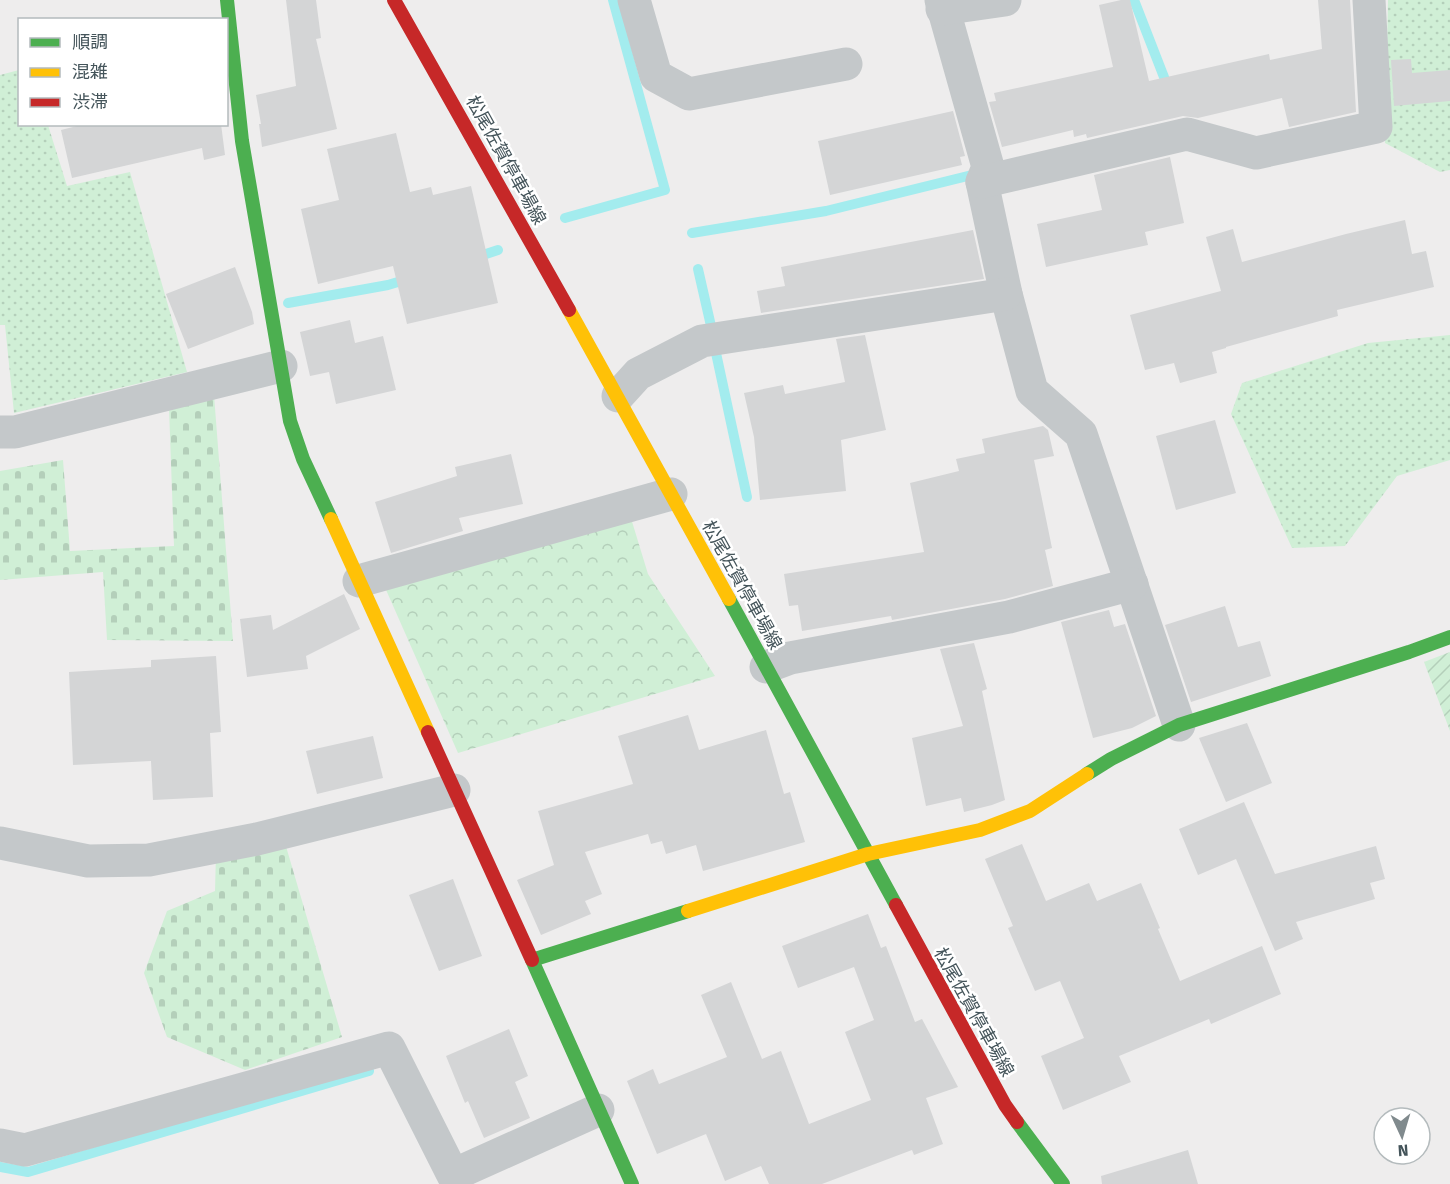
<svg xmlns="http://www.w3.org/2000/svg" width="1450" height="1184" font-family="'Fira Sans','Noto Sans JP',sans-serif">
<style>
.grass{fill:url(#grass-dots)}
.cemetery{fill:url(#cemetery-stones)}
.park{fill:url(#park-crowns)}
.garden{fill:url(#garden-furrows)}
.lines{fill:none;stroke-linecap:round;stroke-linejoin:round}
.stream{stroke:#a3ecee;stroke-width:10}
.building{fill:#d4d5d6}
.street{stroke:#c4c8ca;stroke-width:33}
.fast{stroke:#4caf50;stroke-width:14}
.slow{stroke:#ffc107;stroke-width:14}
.jam{stroke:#c62828;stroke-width:14}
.labels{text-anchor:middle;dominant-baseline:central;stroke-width:5;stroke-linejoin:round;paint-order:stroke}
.street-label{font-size:18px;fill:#44545a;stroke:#fff}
</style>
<defs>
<pattern id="grass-dots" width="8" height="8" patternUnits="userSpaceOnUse" patternTransform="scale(1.5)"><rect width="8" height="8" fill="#d0efd6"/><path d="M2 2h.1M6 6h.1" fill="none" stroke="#b4cfba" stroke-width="1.8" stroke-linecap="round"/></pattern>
<pattern id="cemetery-stones" width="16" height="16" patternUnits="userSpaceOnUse" patternTransform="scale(1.5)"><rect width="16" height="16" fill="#d0efd6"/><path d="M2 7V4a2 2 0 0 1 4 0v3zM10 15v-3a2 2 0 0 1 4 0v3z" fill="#b4cfba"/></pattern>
<pattern id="park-crowns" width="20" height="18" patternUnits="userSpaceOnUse" patternTransform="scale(1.5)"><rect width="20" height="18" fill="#d0efd6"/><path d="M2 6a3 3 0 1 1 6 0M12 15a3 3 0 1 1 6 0" fill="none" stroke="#b4cfba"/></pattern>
<pattern id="garden-furrows" width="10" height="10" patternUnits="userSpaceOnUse" patternTransform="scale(1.5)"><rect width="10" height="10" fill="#d0efd6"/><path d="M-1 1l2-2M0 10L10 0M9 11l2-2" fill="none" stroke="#b4cfba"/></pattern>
</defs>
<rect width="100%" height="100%" fill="#eeeded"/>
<g class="grass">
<path d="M1388,0h62v170l-10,2 -55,-29z"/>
<path d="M19,70l1,54 28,1 19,61 63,-14 57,200 -173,41 -9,-88h-5v-250z"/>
<path d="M1450,335v125l-53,16 -52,70 -53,2 -61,-134 11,-31 126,-40z"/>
</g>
<g class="cemetery">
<path d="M214,395l19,246 -126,-1 -4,-68 -103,8v-109l63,-11 7,91 104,-5 -5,-138z"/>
<path d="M285,843l57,194 -97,33 -78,-33 -23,-64 23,-62 48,-20 1,-38z"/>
</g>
<path class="park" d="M630,515l18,59 67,102 -257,77 -75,-170z"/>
<path class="garden" d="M1450,652v79l-26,-69z"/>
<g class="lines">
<g class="stream">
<path d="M1134,0l35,90"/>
<path d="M565,218l100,-28 -52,-190"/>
<path d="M692,233l134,-22 154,-38"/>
<path d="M474,258l24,-8"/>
<path d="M698,269l13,57"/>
<path d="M288,303l100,-18 23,-7"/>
<path d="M716,353l31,144"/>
<path d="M0,1167l28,5 341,-101"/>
</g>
</g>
<g class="building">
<path d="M286,0h30l5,38 -5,1 21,90 -75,18 -3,-23h2l-5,-29 40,-9z"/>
<path d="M1121,0h9l19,81 120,-27 1,6 52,-11 -4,-49h32l6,112 -67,15 -7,-29 -84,20 -15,-2 -96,22 -1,-4 -12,3 -1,-7 -71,17 -13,-45 7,-1 -2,-8 119,-26 -14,-62z"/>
<path d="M1411,59l1,14 38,-3v31l-56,5 -3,-46z"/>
<path d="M953,111l12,45 -5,1 2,8 -132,30 -12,-54z"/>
<path d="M85,124h136l4,31 -21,5 -2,-12 -130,30 -11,-48z"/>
<path d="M396,133l14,59 21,-5 2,8 38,-9 27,117 -91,21 -14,-58 -75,18 -17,-75 38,-9 -12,-51z"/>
<path d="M1170,157l14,66 -39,9 3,13 -102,22 -9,-43 65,-14 -8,-35z"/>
<path d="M1405,220l7,34 14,-3 8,36 -97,23 1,6 -112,31v1l-14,4 5,21 -37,10 -6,-20 -29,7 -15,-55 91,-24 -15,-54 27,-8 9,33 104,-28z"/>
<path d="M973,230l11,49 -223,34 -4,-22 28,-5 -4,-19z"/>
<path d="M235,267l17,45 2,12 -66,25 -22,-55z"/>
<path d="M350,320l5,23 28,-7 13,54 -60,14 -7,-32 -19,4 -10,-44z"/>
<path d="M865,335l21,95 -45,10 5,51 -86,9 -6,-63 -10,-44 39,-8 2,9 60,-12 -9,-43z"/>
<path d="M1215,420l21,73 -60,17 -20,-74z"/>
<path d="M1043,426l5,4 6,26 -20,4 18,88 -7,2 8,36 -48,13 -113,21 -1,-4 -89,15 -4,-26 -9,1 -5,-32 140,-22 -14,-69 49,-12 -3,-12 29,-6 -3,-14z"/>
<path d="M511,454l12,50 -64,14 4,13 -72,22 -16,-51 82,-26 -2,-9z"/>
<path d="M344,594l16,35 -54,27 2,13 -61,8 -7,-58 31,-4 2,15z"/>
<path d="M1225,606l13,41 22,-6 11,35 -80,26 -26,-77z"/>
<path d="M1109,610l5,17 11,-3 31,92 -24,12 -39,10 -32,-116z"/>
<path d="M974,643l13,46 -5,2 23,109 -13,5 -28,7 -3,-14 -35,8 -14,-68 51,-12 -23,-77z"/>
<path d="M216,656l5,76 -11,1 3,64 -60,3 -2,-39 -78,4 -4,-93 82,-5v-7z"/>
<path d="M688,715l11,35 67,-20 18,64 6,-2 15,50 -102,29 -7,-26 -30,9 -4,-13 -11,3 -3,-10 -63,18 17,42 -17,7 6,13 -50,21 -24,-55 37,-15 -16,-54 95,-27 -15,-48z"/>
<path d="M1247,723l25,60 -46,19 -27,-64z"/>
<path d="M373,736l10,42 -66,16 -11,-43z"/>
<path d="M1244,802l31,72 101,-28 9,33 -15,4 5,16 -79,23 7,17 -28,12 -39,-92 -38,16 -19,-46z"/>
<path d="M1022,844l24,57 43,-18 8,18 44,-18 19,45 -2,1 22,52 82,-35 19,48 -70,30 -2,-5 -90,37 12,26 -68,28 -22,-54 43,-18 -24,-57 -25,10 -27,-63 5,-2 -28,-67z"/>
<path d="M453,879l29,77 -43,15 -30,-76z"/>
<path d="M868,914l13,34 5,-2 29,76 7,-3 36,68 -32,11 17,46 -29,11 -2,-5 -90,34h-53l-8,-18 -36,15 -19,-47 -49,20 -30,-73 26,-12 6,15 68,-27 -26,-62 30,-13 31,77 19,-8 28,73 62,-24 -26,-68 29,-12 -20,-53 -56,21 -16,-42z"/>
<path d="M509,1029l19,47 -13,6 15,36 -46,20 -16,-37 -3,2 -19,-47z"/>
<path d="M1188,1150l10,34h-96l-1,-8z"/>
</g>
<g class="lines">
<g class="street">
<path d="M634,0l22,76 33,18 157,-30"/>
<path d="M941,0l47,167 -6,15 24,112 26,97 49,43 98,291"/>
<path d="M942,9l63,-9"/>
<path d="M982,182l205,-48 69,19 120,-26 -7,-127"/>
<path d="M618,396l20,-22 64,-33 304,-47"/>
<path d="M0,432h15l266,-66"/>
<path d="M359,581l312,-87"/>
<path d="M766,667l24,-9 219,-41 123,-33"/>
<path d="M0,843l88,18 61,-1 108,-21 197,-49"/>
<path d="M0,1145l25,5 364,-102 64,127 145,-65"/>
</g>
<g class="fast">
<path d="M227,0l15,141 48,280 13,38 28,60"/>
<path d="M729,599l167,306"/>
<path d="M1087,774l24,-15 68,-34 230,-73 41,-15"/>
<path d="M1017,1122l46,62"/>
<path d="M632,1184l-100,-224 156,-49"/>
</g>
<g class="slow">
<path d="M569,310l160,289"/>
<path d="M331,519l97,213"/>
<path d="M688,911l180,-57 112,-24 50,-19 57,-37"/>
</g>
<g class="jam">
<path d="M394,0l175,310"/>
<path d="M428,732l104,228"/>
<path d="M896,905l109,200 12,17"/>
</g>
</g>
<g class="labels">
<g class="street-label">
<text transform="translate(506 160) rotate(61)">松尾佐賀停車場線</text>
<text transform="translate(742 585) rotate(61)">松尾佐賀停車場線</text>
<text transform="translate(974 1012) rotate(61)">松尾佐賀停車場線</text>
</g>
</g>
<rect x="18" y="18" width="210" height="108" fill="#ffffff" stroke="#b4bbbd" stroke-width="1.5"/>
<rect x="30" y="38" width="30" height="9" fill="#4caf50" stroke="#b4bbbd" stroke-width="1.5"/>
<text x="72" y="48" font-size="18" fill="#44545a">順調</text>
<rect x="30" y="68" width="30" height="9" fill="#ffc107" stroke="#b4bbbd" stroke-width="1.5"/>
<text x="72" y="78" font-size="18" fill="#44545a">混雑</text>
<rect x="30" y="98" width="30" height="9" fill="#c62828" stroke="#b4bbbd" stroke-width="1.5"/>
<text x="72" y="108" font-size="18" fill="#44545a">渋滞</text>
<g transform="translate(1402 1136) rotate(176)"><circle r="28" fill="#ffffff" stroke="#b4bbbd" stroke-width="1.5"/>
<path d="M0-4.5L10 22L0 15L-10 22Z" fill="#808a8d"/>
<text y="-9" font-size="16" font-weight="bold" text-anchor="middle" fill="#44545a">N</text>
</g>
</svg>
